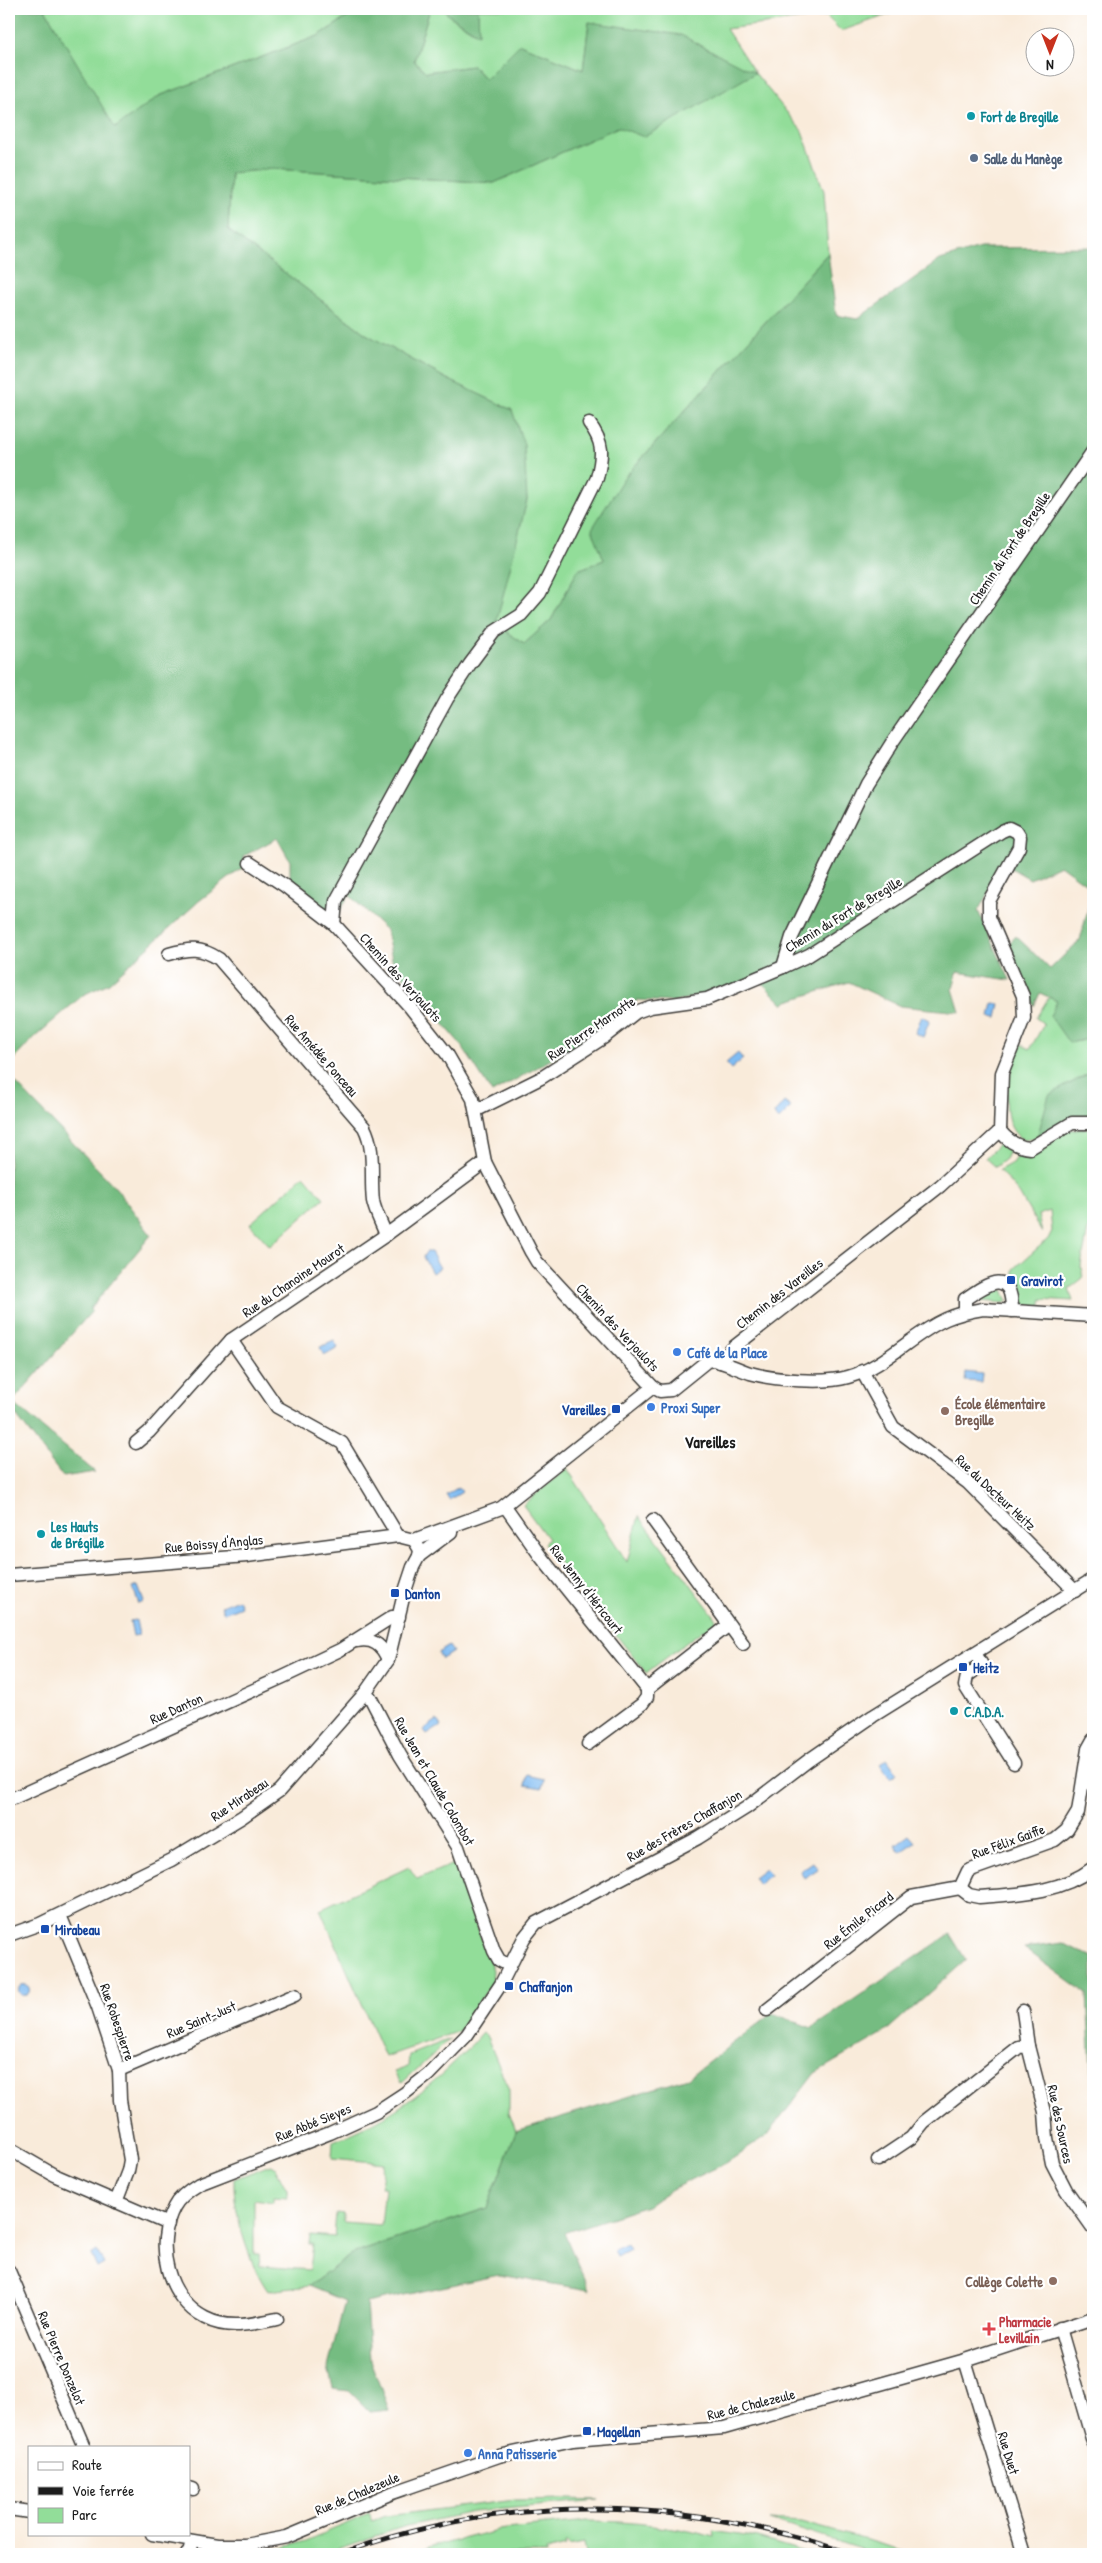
<svg xmlns="http://www.w3.org/2000/svg" width="1102" height="2563" font-family="'Patrick Hand',sans-serif">
<style>
.green{fill:#92dd99;stroke:#577c5a}
.forest{fill:#75bc81;stroke:#486c4e}
.water{fill:#80bcf3;stroke:#4e6c88}
.lines{fill:none;stroke-linecap:round;stroke-linejoin:round}
.minor-casing{stroke:#3d3b38;stroke-width:15}
.minor{stroke:#fff;stroke-width:12}
.rail-casing{stroke:#1c1c1c;stroke-width:5}
.rail{stroke:#fff;stroke-width:3;stroke-dasharray:9;stroke-linecap:butt}
.culture-dot{fill:#0f9aa8;stroke:#fff;stroke-width:2}
.service-dot{fill:#5c6f8a;stroke:#fff;stroke-width:2}
.transit-dot{fill:#1a4fb4;stroke:#fff;stroke-width:2}
.shop-dot{fill:#3f7fe0;stroke:#fff;stroke-width:2}
.education-dot{fill:#8d6e63;stroke:#fff;stroke-width:2}
.health-dot{fill:#e0444e;stroke:#fff;stroke-width:2}
.labels{text-anchor:middle;dominant-baseline:central;stroke-width:4.5;stroke-linejoin:round;paint-order:stroke}
.culture-label{font-size:14px;font-weight:bold;fill:#0d838f;stroke:#fff;text-anchor:start}
.service-label{font-size:14px;font-weight:bold;fill:#4e5e75;stroke:#fff;text-anchor:start}
.street-label{font-size:14px;fill:#1c1c1c;stroke:#fff}
.transit-label{font-size:14px;font-weight:bold;fill:#164399;stroke:#fff;text-anchor:start}
.shop-label{font-size:14px;font-weight:bold;fill:#366cbe;stroke:#fff;text-anchor:start}
.education-label{font-size:14px;font-weight:bold;fill:#785e54;stroke:#fff;text-anchor:start}
.health-label{font-size:14px;font-weight:bold;fill:#be3a42;stroke:#fff;text-anchor:start}
.quarter-label{font-size:16px;font-weight:bold;fill:#1c1c1c;stroke:#fff}
</style>
<rect width="100%" height="100%" fill="#fff"/>
<filter id="ink" filterUnits="userSpaceOnUse"><feTurbulence type="fractalNoise" baseFrequency=".02" numOctaves="2"/><feDisplacementMap in="SourceGraphic" scale="10" xChannelSelector="R" yChannelSelector="G"/><feConvolveMatrix kernelMatrix="1 2 1 2 8 2 1 2 1" color-interpolation-filters="sRGB"/></filter>
<filter id="wash" filterUnits="userSpaceOnUse"><feTurbulence type="fractalNoise" baseFrequency=".0096" numOctaves="4" result="noise"/><feDisplacementMap in="SourceGraphic" scale="20" xChannelSelector="R" yChannelSelector="G"/><feGaussianBlur stdDeviation="1.12" result="paint"/><feColorMatrix in="noise" values="0 0 0 0 0 0 0 0 0 0 0 0 0 0 0 0 0 1.4 0 .05"/><feComposite in="paint" operator="in"/></filter>
<g filter="url(#wash)">
<rect width="100%" height="100%" fill="#f9ebda"/>
<g class="green">
<path d="M45,9h315l-42,27 -159,60 -45,33z"/>
<path d="M430,9h15l3,6 30,19v-25h418v3l-55,19 -15,-15 -100,13 29,44 47,58 22,60 4,62 -205,226 -19,81 -26,10 -27,50 -27,24 -29,-20 32,-124 -15,-90 -67,-32 -79,-44 -138,-104 3,-57 42,-4 221,14 124,-56 -29,-105 -6,48 -63,-26 -35,35 -12,-13 -47,6 -12,-11z"/>
<path d="M1049,997l8,4 12,42 24,-5v33l-43,24 -13,43 -14,2c-29,-17 -13,-72 -3,-96l10,5 14,-25 -8,-6z"/>
<path d="M1090,1128l3,5v97l-5,-1 -7,37 2,12 -14,11 4,12 -32,-2v7l-17,-1 -10,-19v-17l34,-30 4,-8 -2,-20 -12,4 4,18 -23,-40 -20,-23 13,-7 7,-10 13,-1 37,-22z"/>
<path d="M998,1145h4l7,6 -4,8 -10,8 -10,-9z"/>
<path d="M304,1175l20,23 -54,48 -20,-22z"/>
<path d="M991,1289l12,1 5,11 -3,2 -25,-2 2,-8z"/>
<path d="M567,1468l60,94 12,-46 77,102v5l-11,9 -2,-2 -57,43 -102,-130 4,-4 -25,-34z"/>
<path d="M458,1862l19,64 16,44 -1,13 -33,48 -74,26 -65,-148 89,-42 8,12z"/>
<path d="M482,2033l5,4 22,53v23l7,18 -29,77 -135,46 -43,32 -41,5c-19,-27 -35,-78 -34,-112l36,-14 5,2 12,23v8l-13,-1 -1,5 -19,-3v55h5l1,12 50,4 3,-26h-4l1,-9 24,2 2,-24 7,1v8l38,3 4,-38h-4l3,-24 -52,-5 1,-17c60,-22 108,-61 149,-108z"/>
<path d="M450,2039l-48,44 -8,-11 14,-5 1,-12z"/>
<path d="M566,2499l33,1 -126,12 -67,14 -83,28h-65l48,-13 63,-27 3,7 13,-5 130,-16z"/>
<path d="M769,2520l32,2 115,32h-40z"/>
<path d="M587,2521c46,0 84,5 128,16l-1,-6 43,7 55,16h-227l-2,-11 -15,3 -1,-3h-3l1,3 -19,5v3h-141l92,-24z"/>
</g>
<g class="forest">
<path d="M9,9h36l70,119 44,-32 159,-60 42,-27h70l-16,52 12,11 47,-6 12,13 35,-35 63,26 6,-48 92,13 74,38 -111,64 -26,-10 -124,56 -221,-14 -42,4 -3,57 138,104 79,44 67,32 12,35 3,55 -31,124 28,20 27,-24 27,-50 26,-10 -12,-31 31,-50 205,-226 8,62 21,4 83,-59 40,-12 113,-1v791l-24,5 -19,-27 7,-15 -17,-8 -6,13 -27,-60 9,-10 34,33 30,-29 13,-51 -33,-24 -30,14 -26,-15 -26,47 32,69 -53,-8 -4,17 7,23 -60,-6 -51,-24 -61,19 -4,4 -23,-23 -88,20 -36,-2 -9,16 -136,77 -30,-47 -69,-82 -7,-34 -37,-35 -13,22 -46,-30v-26l-13,-23 -33,18 1,10 -46,35 -90,82 -26,12 -48,42 -26,27z"/>
<path d="M445,9h33l1,25 -31,-19z"/>
<path d="M1093,1071v40l-3,6 -53,21 12,-43z"/>
<path d="M9,1076l107,112 35,47 -61,74 2,2 -80,91 83,70 -32,5 -54,-71z"/>
<path d="M950,1934l16,26 -81,72 -70,41 -48,63 -41,27 -56,27 -23,16 -83,27 25,57 -90,-15 -133,28 4,57 19,50 -19,2 -21,-21 -16,-2 -5,-22 17,-66 -36,-15 43,-32 135,-46 29,-77 172,-53 84,-65 40,15z"/>
<path d="M1063,1943l30,15v115l-2,-1 -4,-78 -63,-46z"/>
</g>
<g class="water">
<path d="M993,1003l7,1 -3,14 -7,-1z"/>
<path d="M922,1016l8,4 -7,17 -8,-4z"/>
<path d="M738,1053l5,6 -12,10 -5,-6z"/>
<path d="M784,1102l7,5 -11,12h-3l-3,-5z"/>
<path d="M426,1252h5l9,16 -8,5 -9,-16z"/>
<path d="M334,1341l4,7 -14,8 -4,-9z"/>
<path d="M966,1372l16,2 -1,8 -16,-1z"/>
<path d="M459,1487l3,5 -13,8 -3,-5z"/>
<path d="M138,1586l6,16 -5,2 -6,-16z"/>
<path d="M238,1599l3,7 -17,7 -3,-7z"/>
<path d="M136,1620l3,15 -6,1 -3,-15z"/>
<path d="M449,1646l4,6 -11,7 -4,-6z"/>
<path d="M437,1720l4,6 -14,9 -4,-5z"/>
<path d="M887,1759l10,14 -7,5 -10,-14z"/>
<path d="M527,1775l17,4 -2,9 -17,-3z"/>
<path d="M909,1835l6,7 -15,10 -5,-7z"/>
<path d="M813,1862l5,7 -14,9 -4,-7z"/>
<path d="M765,1868l5,7 -12,9 -5,-7z"/>
<circle cx="24" cy="1990" r="5.5"/>
<path d="M627,2244l3,6 -13,7 -3,-7z"/>
<path d="M97,2251l7,13 -7,4 -6,-13z"/>
</g>
</g>
<g filter="url(#ink)">
<g class="lines">
<defs>
<g id="minor">
<path d="M1093,451l-200,290 -27,43 -74,153 -9,30 26,-12 193,-124 7,-3 8,4 3,5 -1,10 -30,54v16l34,79 1,22 -22,55 -2,58c8,10 17,16 30,17l42,-25h21"/>
<path d="M250,863l35,23 49,38 76,83 37,47 26,45 12,63 46,90 6,10 116,125 7,4 11,-1 36,-29 7,-1c12,3 24,9 36,13 24,7 74,11 98,4 37,-10 64,-43 98,-58 12,-5 24,-8 37,-10l110,7"/>
<path d="M334,924l2,-23 111,-202 23,-35 24,-32 27,-17 19,-22 57,-115c6,-24 7,-35 -8,-55"/>
<path d="M169,954c20,-6 32,-7 50,5l145,168c12,23 6,49 9,74 2,11 9,23 13,34"/>
<path d="M477,1110l64,-32 62,-40 33,-26 14,-5 57,-8 76,-32"/>
<path d="M965,1312v-13c22,-15 47,-33 47,12"/>
<path d="M231,1340l46,67 65,36 56,93"/>
<path d="M720,1362l14,-15 206,-161 60,-55"/>
<path d="M862,1371l31,56 75,56 107,108"/>
<path d="M136,1443l13,-11 82,-92 155,-105 99,-73"/>
<path d="M505,1506l36,51 106,132"/>
<path d="M653,1520l90,124"/>
<path d="M414,1540l87,-32 152,-121"/>
<path d="M419,1556l32,-24"/>
<path d="M9,1575l238,-19 151,-20 16,4 6,10 -1,6 -6,11 -9,27 -16,66 -23,33 -86,98 -37,26 -71,43 -131,64 -31,11"/>
<path d="M357,1641c16,-3 25,4 31,19"/>
<path d="M975,1653l7,12 -15,11 -2,10 49,77"/>
<path d="M365,1693l5,4 30,58 58,92 36,104 5,9 11,6"/>
<path d="M588,1744l54,-40 5,-7v-8l82,-64"/>
<path d="M9,1800l274,-123 57,-27 52,-33h7"/>
<path d="M960,1888l8,-17 87,-31 12,-10 11,-18 10,-63 5,-9"/>
<path d="M960,1888l9,7 10,2c40,-3 81,-4 114,-29"/>
<path d="M60,1915l38,92 21,63 1,30 10,60 -2,11 -12,31"/>
<path d="M767,2010l144,-113 49,-9"/>
<path d="M1023,2011l5,35"/>
<path d="M119,2070l176,-75"/>
<path d="M9,2149l45,26 114,49"/>
<path d="M878,2160l33,-22 13,-16 95,-75 9,-1 17,66 2,26 5,25 14,27 27,38"/>
<path d="M9,2271l75,176"/>
<path d="M277,2319c-24,5 -49,11 -72,-1 -38,-20 -51,-73 -31,-111 5,-10 15,-17 25,-23l131,-51 46,-21 29,-19 23,-18 39,-40 34,-51 23,-46 12,-15 162,-85 48,-30 63,-48 64,-44 220,-137"/>
<path d="M1060,2328l33,114"/>
<path d="M965,2360l59,194"/>
<path d="M189,2488l4,1"/>
<path d="M9,2509l20,3"/>
<path d="M152,2534l65,11h28l42,-8 105,-44 107,-37 74,-16 151,-12 238,-67 131,-43"/>
<path d="M187,2554l2,-1 3,-11"/>
</g>
</defs>
<use href="#minor" class="minor-casing"/>
<use href="#minor" class="minor"/>
<defs>
<path id="rail" d="M339,2554c173,-63 342,-57 514,0"/>
</defs>
<use href="#rail" class="rail-casing"/>
<use href="#rail" class="rail"/>
</g>
</g>
<g class="culture-dot">
<circle cx="971" cy="116" r="5"/>
<circle cx="41" cy="1534" r="5"/>
<circle cx="954" cy="1711" r="5"/>
</g>
<circle class="service-dot" cx="974" cy="158" r="5"/>
<g class="transit-dot">
<rect x="1006" y="1275" width="10" height="10" rx="2.5"/>
<rect x="611" y="1404" width="10" height="10" rx="2.5"/>
<rect x="390" y="1588" width="10" height="10" rx="2.5"/>
<rect x="958" y="1662" width="10" height="10" rx="2.5"/>
<rect x="40" y="1924" width="10" height="10" rx="2.5"/>
<rect x="504" y="1981" width="10" height="10" rx="2.5"/>
<rect x="582" y="2426" width="10" height="10" rx="2.5"/>
</g>
<g class="shop-dot">
<circle cx="677" cy="1352" r="5"/>
<circle cx="651" cy="1407" r="5"/>
<circle cx="468" cy="2453" r="5"/>
</g>
<g class="education-dot">
<circle cx="945" cy="1411" r="5"/>
<circle cx="1053" cy="2281" r="5"/>
</g>
<path class="health-dot" d="M986.5 2321.5h5v5h5v5h-5v5h-5v-5h-5v-5h5z"/>
<g class="labels">
<g class="culture-label">
<text x="981" y="116">Fort de Bregille</text>
<text x="51" y="1526">Les Hauts<tspan x="51" dy="16">de Brégille</tspan></text>
<text x="964" y="1711">C.A.D.A.</text>
</g>
<g class="service-label">
<text x="984" y="158">Salle du Manège</text>
</g>
<g class="street-label">
<text transform="translate(1009 548) rotate(-56)">Chemin du Fort de Bregille</text>
<text transform="translate(843 914) rotate(-31)">Chemin du Fort de Bregille</text>
<text transform="translate(401 977) rotate(48)">Chemin des Verjoulots</text>
<text transform="translate(591 1028) rotate(-34)">Rue Pierre Marnotte</text>
<text transform="translate(322 1055) rotate(49)">Rue Amédée Ponceau</text>
<text transform="translate(293 1280) rotate(-34)">Rue du Chanoine Mourot</text>
<text transform="translate(779 1293) rotate(-38)">Chemin des Vareilles</text>
<text transform="translate(618 1327) rotate(47)">Chemin des Verjoulots</text>
<text transform="translate(996 1492) rotate(43)">Rue du Docteur Heitz</text>
<text transform="translate(214 1543) rotate(-5)">Rue Boissy d'Anglas</text>
<text transform="translate(587 1589) rotate(52)">Rue Jenny d'Héricourt</text>
<text transform="translate(176 1708) rotate(-24)">Rue Danton</text>
<text transform="translate(435 1781) rotate(60)">Rue Jean et Claude Colombot</text>
<text transform="translate(239 1799) rotate(-34)">Rue Mirabeau</text>
<text transform="translate(684 1825) rotate(-30)">Rue des Frères Chaffanjon</text>
<text transform="translate(1008 1841) rotate(-20)">Rue Félix Gaiffe</text>
<text transform="translate(858 1920) rotate(-38)">Rue Émile Picard</text>
<text transform="translate(201 2019) rotate(-23)">Rue Saint-Just</text>
<text transform="translate(118 2022) rotate(71)">Rue Robespierre</text>
<text transform="translate(313 2122) rotate(-22)">Rue Abbé Sieyes</text>
<text transform="translate(1061 2124) rotate(78)">Rue des Sources</text>
<text transform="translate(62 2358) rotate(67)">Rue Pierre Donzelot</text>
<text transform="translate(751 2404) rotate(-14)">Rue de Chalezeule</text>
<text transform="translate(1009 2453) rotate(73)">Rue Duet</text>
<text transform="translate(357 2493) rotate(-23)">Rue de Chalezeule</text>
</g>
<g class="transit-label">
<text x="1021" y="1280">Gravirot</text>
<text x="606" y="1409" text-anchor="end">Vareilles</text>
<text x="405" y="1593">Danton</text>
<text x="973" y="1667">Heitz</text>
<text x="55" y="1929">Mirabeau</text>
<text x="519" y="1986">Chaffanjon</text>
<text x="597" y="2431">Magellan</text>
</g>
<g class="shop-label">
<text x="687" y="1352">Café de la Place</text>
<text x="661" y="1407">Proxi Super</text>
<text x="478" y="2453">Anna Patisserie</text>
</g>
<g class="education-label">
<text x="955" y="1403">École élémentaire<tspan x="955" dy="16">Bregille</tspan></text>
<text x="1043" y="2281" text-anchor="end">Collège Colette</text>
</g>
<g class="health-label">
<text x="999" y="2321">Pharmacie<tspan x="999" dy="16">Levillain</tspan></text>
</g>
<g class="quarter-label">
<text x="710" y="1442">Vareilles</text>
</g>
</g>
<rect width="1102" height="2563" fill="none" stroke="#fff" stroke-width="30"/>
<rect x="28" y="2446" width="162" height="90" fill="#ffffff" stroke="#a4a4a4"/>
<rect x="38" y="2462" width="25" height="8" fill="#ffffff" stroke="#a4a4a4"/>
<text x="72" y="2470" font-size="15" fill="#1c1c1c">Route</text>
<rect x="38" y="2487" width="25" height="8" fill="#1c1c1c" stroke="#a4a4a4"/>
<text x="72" y="2496" font-size="15" fill="#1c1c1c">Voie ferrée</text>
<rect x="38" y="2508" width="25" height="15" fill="#92dd99" stroke="#a4a4a4"/>
<text x="72" y="2520" font-size="15" fill="#1c1c1c">Parc</text>
<g transform="translate(1050 52) rotate(180)"><circle r="24" fill="#ffffff" stroke="#a4a4a4"/>
<path d="M0-4L9 19L0 12L-9 19Z" fill="#c8321e"/>
<text y="-8" font-size="14" font-weight="bold" text-anchor="middle" fill="#1c1c1c">N</text>
</g>
</svg>
